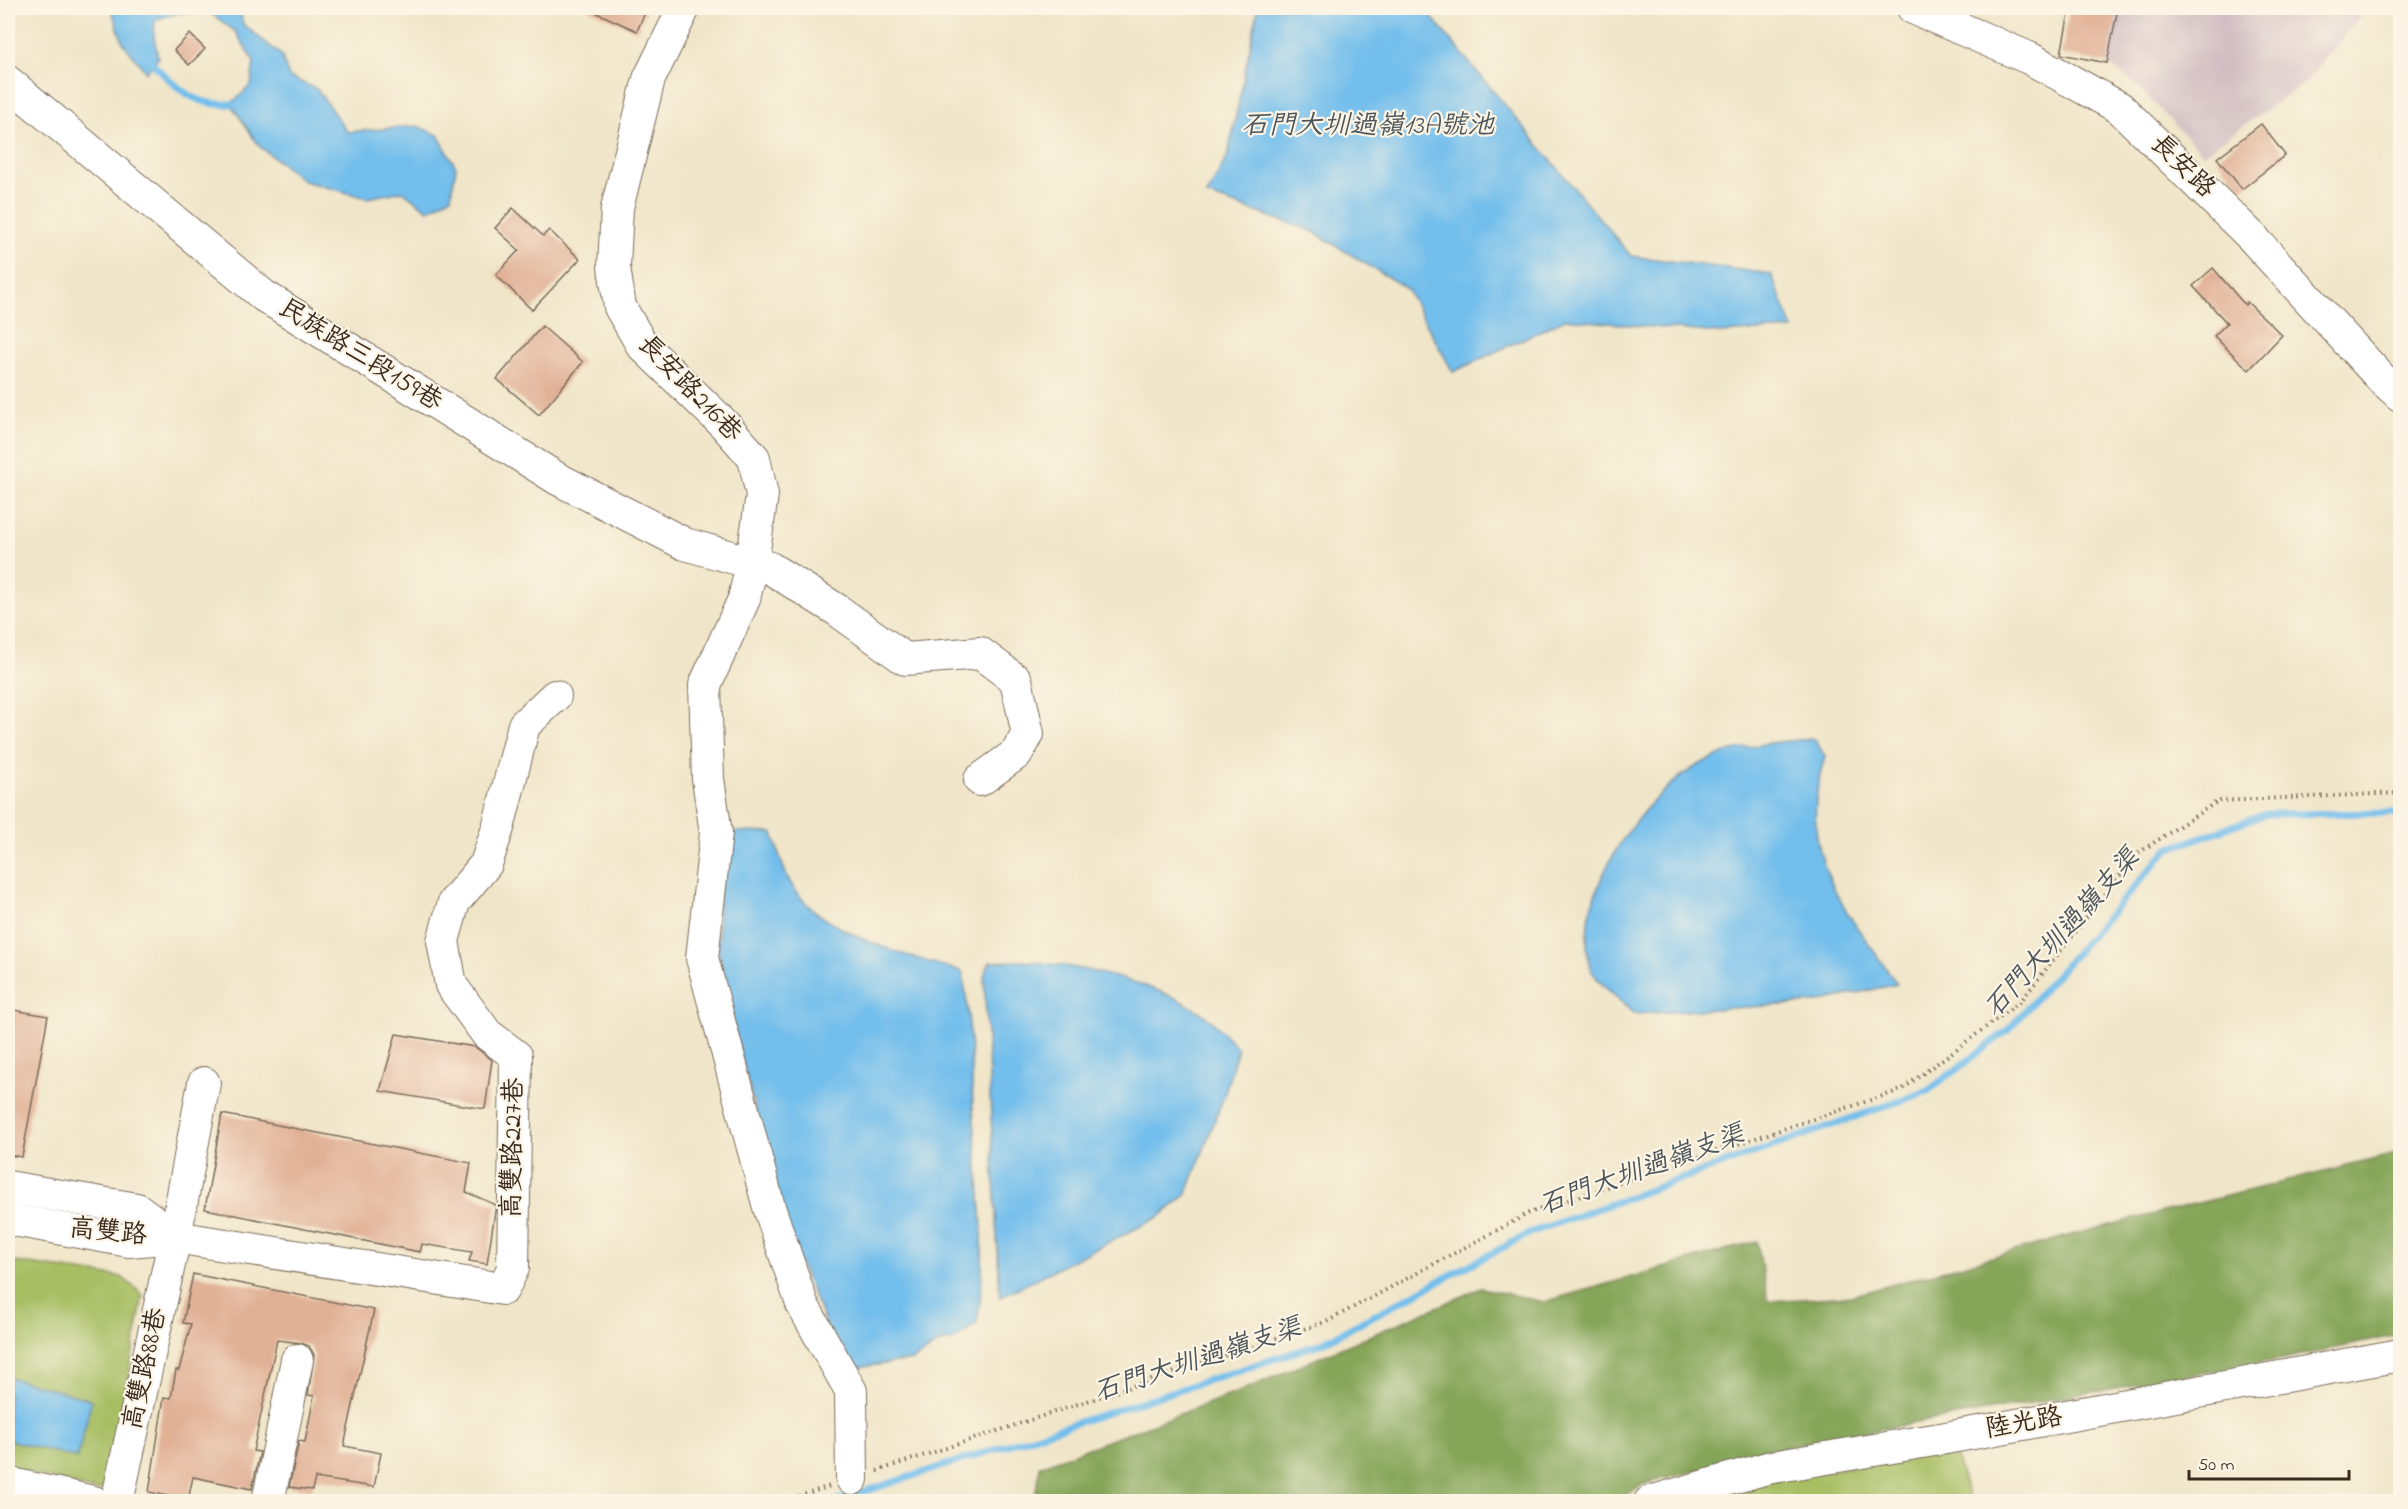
<svg xmlns="http://www.w3.org/2000/svg" width="2408" height="1509" font-family="'Indie Flower','LXGW WenKai TC',sans-serif">
<style>
.industrial{fill:#d2bec2}
.green{fill:#a7be63;stroke:#717440;stroke-width:1.5}
.forest{fill:#85a559;stroke:#60683c;stroke-width:1.5}
.water{fill:#72beec;stroke:#567485;stroke-width:1.5}
.lines{fill:none;stroke-linecap:round;stroke-linejoin:round}
.stream{stroke:#72beec;stroke-width:7}
.building{fill:#e1b196}
.minor-casing{stroke:#7a6b5a;stroke-width:34}
.path{stroke:#7a6b5a;stroke-width:4;stroke-dasharray:1.5 4.5;stroke-linecap:butt}
.minor{stroke:#fff;stroke-width:32}
.labels{text-anchor:middle;dominant-baseline:central;stroke-width:4.5;stroke-linejoin:round;paint-order:stroke}
.street-label{font-size:26px;fill:#3b2a1e;stroke:#fcf5e5}
.water-label{font-size:27px;font-style:italic;fill:#4c565c;stroke:#fcf5e5}
</style>
<rect width="100%" height="100%" fill="#fcf5e5"/>
<filter id="ink" filterUnits="userSpaceOnUse"><feTurbulence type="fractalNoise" baseFrequency=".0167" numOctaves="2"/><feDisplacementMap in="SourceGraphic" scale="12" xChannelSelector="R" yChannelSelector="G"/><feConvolveMatrix kernelMatrix="1 2 1 2 8 2 1 2 1" color-interpolation-filters="sRGB"/></filter>
<filter id="wash" filterUnits="userSpaceOnUse"><feTurbulence type="fractalNoise" baseFrequency=".008" numOctaves="4" result="noise"/><feDisplacementMap in="SourceGraphic" scale="24" xChannelSelector="R" yChannelSelector="G"/><feGaussianBlur stdDeviation="1.35" result="paint"/><feColorMatrix in="noise" values="0 0 0 0 0 0 0 0 0 0 0 0 0 0 0 0 0 1.4 0 .05"/><feComposite in="paint" operator="in"/></filter>
<g filter="url(#wash)">
<rect width="100%" height="100%" fill="#f0e5c8"/>
<path class="industrial" d="M2118,8h247l1,1 -61,74 -102,71 -68,-70 -28,-21z"/>
<g class="green">
<path d="M8,1261l114,16 21,18 -34,191 -13,5 -88,-24z"/>
<path d="M1954,1450l16,51 -290,1 85,-21z"/>
</g>
<path class="forest" d="M2400,1153v182l-118,24 -475,83 -163,42 -29,17 -581,1 6,-36 201,-75 240,-103 63,14 213,-61 11,60 83,-5 239,-66z"/>
<g class="water">
<path d="M111,8h128l4,16 38,31 8,22 28,12 30,43 70,-6 21,9 18,32 -5,30 -23,13 -25,-19 -36,7 -63,-17 -45,-35 -28,-42 20,-19 3,-23 -18,-30 -27,-20 -31,1 -23,7 -1,16 4,22 -12,14 -23,-29z"/>
<path d="M1258,8h166l207,248 140,18 22,55 -74,4 -154,-14 -112,53 -47,-84 -94,-57 -105,-36 21,-40z"/>
<path d="M1815,739l10,18c-32,98 20,152 72,227l-84,19 -178,11c-9,-9 -41,-34 -44,-45 -22,-72 51,-176 113,-207 34,-17 74,-21 111,-23z"/>
<path d="M719,831l54,2c6,21 11,42 24,60 31,42 115,65 165,78 9,46 9,90 11,137 5,71 16,144 4,215l-25,19h-11l-28,18 -58,8 -17,-16 -48,-111 -60,-227 -12,-65z"/>
<path d="M1021,961c53,3 146,23 188,58 10,8 19,19 29,29l-15,51 -37,96 -27,22 -159,80 -16,-321 6,-14z"/>
<path d="M8,1377l84,23 -15,58 -69,-18z"/>
</g>
<g class="lines">
<g class="stream">
<path d="M153,64c24,24 42,43 78,40"/>
<path d="M832,1502l488,-158 212,-112 396,-141 80,-61 160,-181 98,-35 134,-1"/>
</g>
</g>
<g id="blocks">
<g class="building">
<path d="M586,8h61l-10,23z"/>
<path d="M2070,8h48l-11,55 -46,-9z"/>
<path d="M190,34l15,15 -16,16 -15,-15z"/>
<path d="M2261,124l24,31 -43,34 -25,-31z"/>
<path d="M513,208l30,28 6,-6 31,29 -48,51 -36,-35 23,-25 -24,-22z"/>
<path d="M2213,268l32,37 2,-3 35,33 -33,35 -35,-34 13,-13 -34,-37z"/>
<path d="M542,326l41,36 -44,53 -42,-36z"/>
<path d="M8,1009l40,7 -26,141 -14,-2z"/>
<path d="M396,1034l79,13 17,13 -7,49 -105,-18z"/>
<path d="M222,1114l249,49 -5,29 30,13 -9,59 -18,-3 3,-9 -50,-8 -2,8 -215,-43z"/>
<path d="M193,1274l181,36 -30,136 37,7 -7,34 -59,-9 -3,12 -23,-3 10,-46 6,1 9,-46 -6,-1 6,-40 -5,-9 -8,-3 -24,-3 -24,111 7,1 -8,37 -59,-12 -5,23 -39,-8 15,-95 7,1 5,-28h3l12,-46 -8,-1z"/>
</g>
</g>
</g>
<g filter="url(#ink)">
<use href="#blocks" fill-opacity="0" stroke="#7a6b5a" stroke-width="1.5"/>
<g class="lines">
<defs>
<g id="minor">
<path d="M684,8l-35,71 -32,129 -3,59 6,40 22,38 82,79 30,34 8,37 -10,69 -8,35 -39,86 3,94 8,54 -14,125 67,249 33,97 49,87 1,88"/>
<path d="M1913,8l118,51 89,49 131,128 130,142 19,17"/>
<path d="M8,82l256,214 294,183 127,65 85,24 67,42 68,49 75,-6 36,27 12,54 -12,20 -36,26"/>
<path d="M8,1187l129,22 38,28"/>
<path d="M8,1219l121,22 46,-4 328,52 10,-21 3,-212 -29,-22 -36,-49 -8,-44 11,-39 32,-38 12,-36 26,-103 31,-29"/>
<path d="M8,1483l86,19"/>
<path d="M117,1502l58,-265 29,-154"/>
<path d="M268,1502l29,-142"/>
<path d="M1650,1502l117,-34 179,-30 454,-83"/>
</g>
</defs>
<use href="#minor" class="minor-casing"/>
<g class="path">
<path d="M877,1471l451,-150 201,-108 372,-123 119,-88 118,-149 80,-52 182,-8"/>
<path d="M782,1502l48,-16"/>
</g>
<use href="#minor" class="minor"/>
</g>
</g>
<g class="labels">
<g class="street-label">
<text transform="translate(2182 167) rotate(44)">長安路</text>
<text transform="translate(360 356) rotate(32)">民族路三段159巷</text>
<text transform="translate(689 389) rotate(46)">長安路216巷</text>
<text transform="translate(514 1148) rotate(-89)">高雙路227巷</text>
<text transform="translate(108 1233) rotate(6)">高雙路</text>
<text transform="translate(146 1369) rotate(-78)">高雙路88巷</text>
<text transform="translate(2024 1424) rotate(-10)">陸光路</text>
</g>
<g class="water-label">
<text x="1368" y="126">石門大圳過嶺13A號池</text>
<text transform="translate(2063 934) rotate(-48)">石門大圳過嶺支渠</text>
<text transform="translate(1642 1171) rotate(-20)">石門大圳過嶺支渠</text>
<text transform="translate(1198 1361) rotate(-18)">石門大圳過嶺支渠</text>
</g>
</g>
<rect width="2408" height="1509" fill="none" stroke="#fcf5e5" stroke-width="30"/>
<path d="M2189 1470v9h160v-9" fill="none" stroke="#3b2a1e" stroke-width="3"/>
<text x="2198" y="1470" font-size="18" fill="#3b2a1e" stroke="#fcf5e5" stroke-width="4.5" paint-order="stroke">50 m</text>
</svg>
